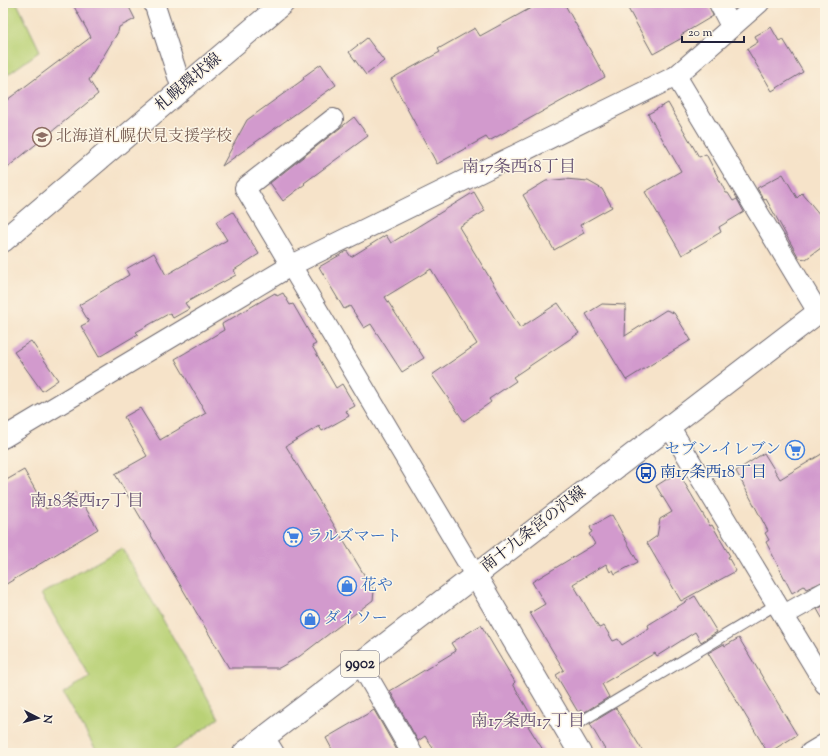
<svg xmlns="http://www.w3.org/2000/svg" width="828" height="756" font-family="'Sorts Mill Goudy','Noto Serif JP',serif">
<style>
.green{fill:#b9d176;stroke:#6e7a58}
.building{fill:#d29acd}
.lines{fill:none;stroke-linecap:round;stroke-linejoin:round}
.lane-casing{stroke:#6c666d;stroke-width:12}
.street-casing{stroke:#6c666d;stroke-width:22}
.secondary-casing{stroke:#6c666d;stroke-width:24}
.primary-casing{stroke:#6c666d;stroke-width:24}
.lane{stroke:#fff;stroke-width:10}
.street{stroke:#fff;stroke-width:20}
.secondary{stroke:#fff;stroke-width:22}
.primary{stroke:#fff;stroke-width:22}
.labels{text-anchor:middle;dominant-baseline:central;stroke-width:3;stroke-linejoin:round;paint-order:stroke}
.shield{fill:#fcf5e5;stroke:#63616e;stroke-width:1}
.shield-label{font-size:15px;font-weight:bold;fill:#22223b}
.street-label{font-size:16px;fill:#22223b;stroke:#fcf5e5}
.education-label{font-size:16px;fill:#785e54;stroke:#fcf5e5;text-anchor:start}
.shop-label{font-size:16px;fill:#366cbe;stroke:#fcf5e5;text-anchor:start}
.transit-label{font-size:16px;fill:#164399;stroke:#fcf5e5;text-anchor:start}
.neighbourhood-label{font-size:17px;fill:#604c6e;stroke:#fcf5e5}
</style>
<rect width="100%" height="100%" fill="#fcf5e5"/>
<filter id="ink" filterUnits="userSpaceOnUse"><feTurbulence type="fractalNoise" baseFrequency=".025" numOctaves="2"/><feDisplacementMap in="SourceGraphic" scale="8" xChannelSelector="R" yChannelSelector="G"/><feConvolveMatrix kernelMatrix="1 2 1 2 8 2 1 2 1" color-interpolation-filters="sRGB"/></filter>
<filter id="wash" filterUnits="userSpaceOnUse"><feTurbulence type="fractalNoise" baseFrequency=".012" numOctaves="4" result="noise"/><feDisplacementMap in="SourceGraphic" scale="16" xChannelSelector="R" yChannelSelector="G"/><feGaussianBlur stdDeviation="0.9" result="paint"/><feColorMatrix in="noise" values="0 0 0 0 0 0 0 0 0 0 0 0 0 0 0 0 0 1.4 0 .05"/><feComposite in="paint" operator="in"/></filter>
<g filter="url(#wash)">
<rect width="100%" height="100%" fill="#f6e3c9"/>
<g class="green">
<path d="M3,3h14l23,48 -37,27z"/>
<path d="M122,548l97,170 -49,35h-72l-35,-60 27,-16 -49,-83z"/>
</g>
<g id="blocks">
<g class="building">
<path d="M72,3h55l8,16 -16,8 -1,5 -29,48 9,14 -95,77v-68l88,-66z"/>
<path d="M540,3h24l41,74 -116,64 -3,-4 -49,27 -46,-85 49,-27 -2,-3 37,-21 5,8z"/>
<path d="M625,3h83l5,13 -32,19 1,3 -29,16z"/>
<path d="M771,27l8,14 4,-2 20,33 -31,19 -25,-42 11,-7 -3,-6z"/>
<path d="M367,38l17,23 -18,14 -17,-23z"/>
<path d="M321,64l15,21 -114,81 25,-46 57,-41 -1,-2z"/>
<path d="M668,103l31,54 7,-3 20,39h2l5,8 4,-2 7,13 -25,15 2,5 -39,23 -37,-63 36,-21 -33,-57z"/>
<path d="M354,117l14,19 -64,47 1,1 -22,17 -13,-18z"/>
<path d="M783,174l14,24 5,-5 23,28v24l-19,14 -7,-1 -33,-59 -2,1 -7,-12z"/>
<path d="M565,179l23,2 14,8 10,18 -32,18 4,8 -30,17 -31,-55 23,-14z"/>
<path d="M474,192l11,19 -26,16 61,101 38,-25 21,30 -66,44 3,4 -27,18 2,3 -27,19 -32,-46 45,-31 -46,-75 -46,28 39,61 -22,14 -31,-48 -7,4 -14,-22 -6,3 -25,-42 28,-16 4,6 35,-22 5,8z"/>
<path d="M233,212l26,42 -25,16 2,5 -51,28 4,6 -16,9 -3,-5 -34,19 2,2 -39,23 -18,-31 8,-4 -10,-17 50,-30 -3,-6 28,-16 12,22 61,-35 -11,-18z"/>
<path d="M275,293l2,3 6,-3 7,12 3,-1 23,40 -4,2 24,42 6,-4 13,22 -9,5 3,5 -27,15 -3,-5 -33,20 88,145 -1,9 -73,56 -21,12h-50l-114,-194 32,-18 -23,-39 16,-9 20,32 46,-27 -31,-54 49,-29 -2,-6z"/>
<path d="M602,304l24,1 -1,31 41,-26 8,3 17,27 -65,40 -40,-66z"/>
<path d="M31,341l27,39 -16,11 -28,-39z"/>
<path d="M825,452v129l-19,8 -2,-3 -12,7 -26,-51 3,-2 -4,-7 3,-2 -32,-60 28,-18 16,26z"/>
<path d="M24,470l22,39 30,-17 22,37 -95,57v-104z"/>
<path d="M678,472l32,54 2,-1 18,31 -2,1 8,14 -55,30 -34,-58 10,-7 3,-17 12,-7 -16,-26z"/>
<path d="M612,515l26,47 -23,12 -2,-4 -3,2 -4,-8 -33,20 26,44 5,-2 9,15 5,-2 4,6 27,-17 -1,-3 47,-29 22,36 -16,10 -6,-10 -38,24 -2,-3 -53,31 7,13 -26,16 -2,-3 -3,2 -22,-37 8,-5 -34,-57 15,-9 -13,-22 63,-38 -6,-10 3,-2 -2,-5z"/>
<path d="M825,605v18l-8,-14z"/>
<path d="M481,625l34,57 -2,2 22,38 -7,4 17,27h-109l-11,-17 -7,5 -28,-50 66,-40 -5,-8z"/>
<path d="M739,638l58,97 -29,18 -60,-100 16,-9 1,2z"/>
<path d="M616,708l28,45h-37l-17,-29z"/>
<path d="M374,710l24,42 -64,1 -8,-15z"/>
</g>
</g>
</g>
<g filter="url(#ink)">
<use href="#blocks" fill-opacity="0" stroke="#6c666d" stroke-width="1"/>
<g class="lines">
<defs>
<path id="lane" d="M567,730l210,-126"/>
<g id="street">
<path d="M154,3l28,86"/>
<path d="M719,3l12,23"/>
<path d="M676,76l142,236"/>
<path d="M333,119l-88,69 230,387"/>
<path d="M669,426l156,258"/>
<path d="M3,438l289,-173 384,-189 83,-73"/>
<path d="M784,615l41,-23"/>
<path d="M360,663l52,90"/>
<path d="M264,737l10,16"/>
<path d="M810,753l15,-9"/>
</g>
<path id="secondary" d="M475,575l105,178"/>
<g id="primary">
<path d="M3,241l280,-238"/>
<path d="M244,753l581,-446"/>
</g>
</defs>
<use href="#lane" class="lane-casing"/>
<use href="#street" class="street-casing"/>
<use href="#secondary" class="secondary-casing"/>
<use href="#primary" class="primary-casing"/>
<use href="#lane" class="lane"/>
<use href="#street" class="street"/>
<use href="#secondary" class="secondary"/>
<use href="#primary" class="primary"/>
</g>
</g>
<defs>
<symbol id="school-ring" viewBox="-11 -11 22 22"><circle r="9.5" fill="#fcf5e5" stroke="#8d6e63" stroke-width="1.5"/><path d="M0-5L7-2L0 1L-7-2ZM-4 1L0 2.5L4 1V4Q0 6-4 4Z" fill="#8d6e63"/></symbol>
<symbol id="supermarket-ring" viewBox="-11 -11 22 22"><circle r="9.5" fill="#fcf5e5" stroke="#3f7fe0" stroke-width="1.5"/><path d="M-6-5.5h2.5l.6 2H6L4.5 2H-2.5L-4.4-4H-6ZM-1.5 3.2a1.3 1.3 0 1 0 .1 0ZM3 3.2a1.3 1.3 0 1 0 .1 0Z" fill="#3f7fe0"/></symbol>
<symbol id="bus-ring" viewBox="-11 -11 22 22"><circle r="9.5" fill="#fcf5e5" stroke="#1a4fb4" stroke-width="1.5"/><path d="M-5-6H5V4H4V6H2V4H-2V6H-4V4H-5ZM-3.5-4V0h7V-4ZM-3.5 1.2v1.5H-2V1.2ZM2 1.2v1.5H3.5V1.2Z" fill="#1a4fb4"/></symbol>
<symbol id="shop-ring" viewBox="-11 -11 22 22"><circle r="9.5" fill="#fcf5e5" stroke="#3f7fe0" stroke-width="1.5"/><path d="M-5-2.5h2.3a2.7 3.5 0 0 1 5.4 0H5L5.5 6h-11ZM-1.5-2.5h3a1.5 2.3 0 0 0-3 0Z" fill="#3f7fe0"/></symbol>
</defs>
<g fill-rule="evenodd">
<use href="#school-ring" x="31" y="126" width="22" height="22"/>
<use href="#supermarket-ring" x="784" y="439" width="22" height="22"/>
<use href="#bus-ring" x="635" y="462" width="22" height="22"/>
<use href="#supermarket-ring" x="282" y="526" width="22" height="22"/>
<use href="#shop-ring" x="336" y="575" width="22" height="22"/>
<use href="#shop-ring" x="299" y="608" width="22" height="22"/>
</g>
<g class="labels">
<rect class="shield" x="341" y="651" width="38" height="26" rx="3"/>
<g class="shield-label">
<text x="360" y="664">9902</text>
</g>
<g class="street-label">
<text transform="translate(189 83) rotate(-40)">札幌環状線</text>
<text transform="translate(534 530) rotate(-38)">南十九条宮の沢線</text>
</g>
<g class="education-label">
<text x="56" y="137">北海道札幌伏見支援学校</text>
</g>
<g class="shop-label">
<text x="781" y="450" text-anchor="end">セブン-イレブン</text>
<text x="307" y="537">ラルズマート</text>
<text x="361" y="586">花や</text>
<text x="324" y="619">ダイソー</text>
</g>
<g class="transit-label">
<text x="660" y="473">南17条西18丁目</text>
</g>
<g class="neighbourhood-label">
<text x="519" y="168">南17条西18丁目</text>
<text x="87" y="502">南18条西17丁目</text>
<text x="528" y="722">南17条西17丁目</text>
</g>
</g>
<rect width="828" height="756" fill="none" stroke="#fcf5e5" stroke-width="16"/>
<g transform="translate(38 718) rotate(96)" stroke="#fcf5e5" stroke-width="3" paint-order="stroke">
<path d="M0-3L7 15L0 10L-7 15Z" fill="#22223b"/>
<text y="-6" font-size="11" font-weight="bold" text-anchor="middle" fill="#22223b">N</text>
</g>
<path d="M682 36v6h62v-6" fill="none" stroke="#22223b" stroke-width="2"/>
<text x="688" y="36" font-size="12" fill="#22223b" stroke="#fcf5e5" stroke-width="3" paint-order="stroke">20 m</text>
</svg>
